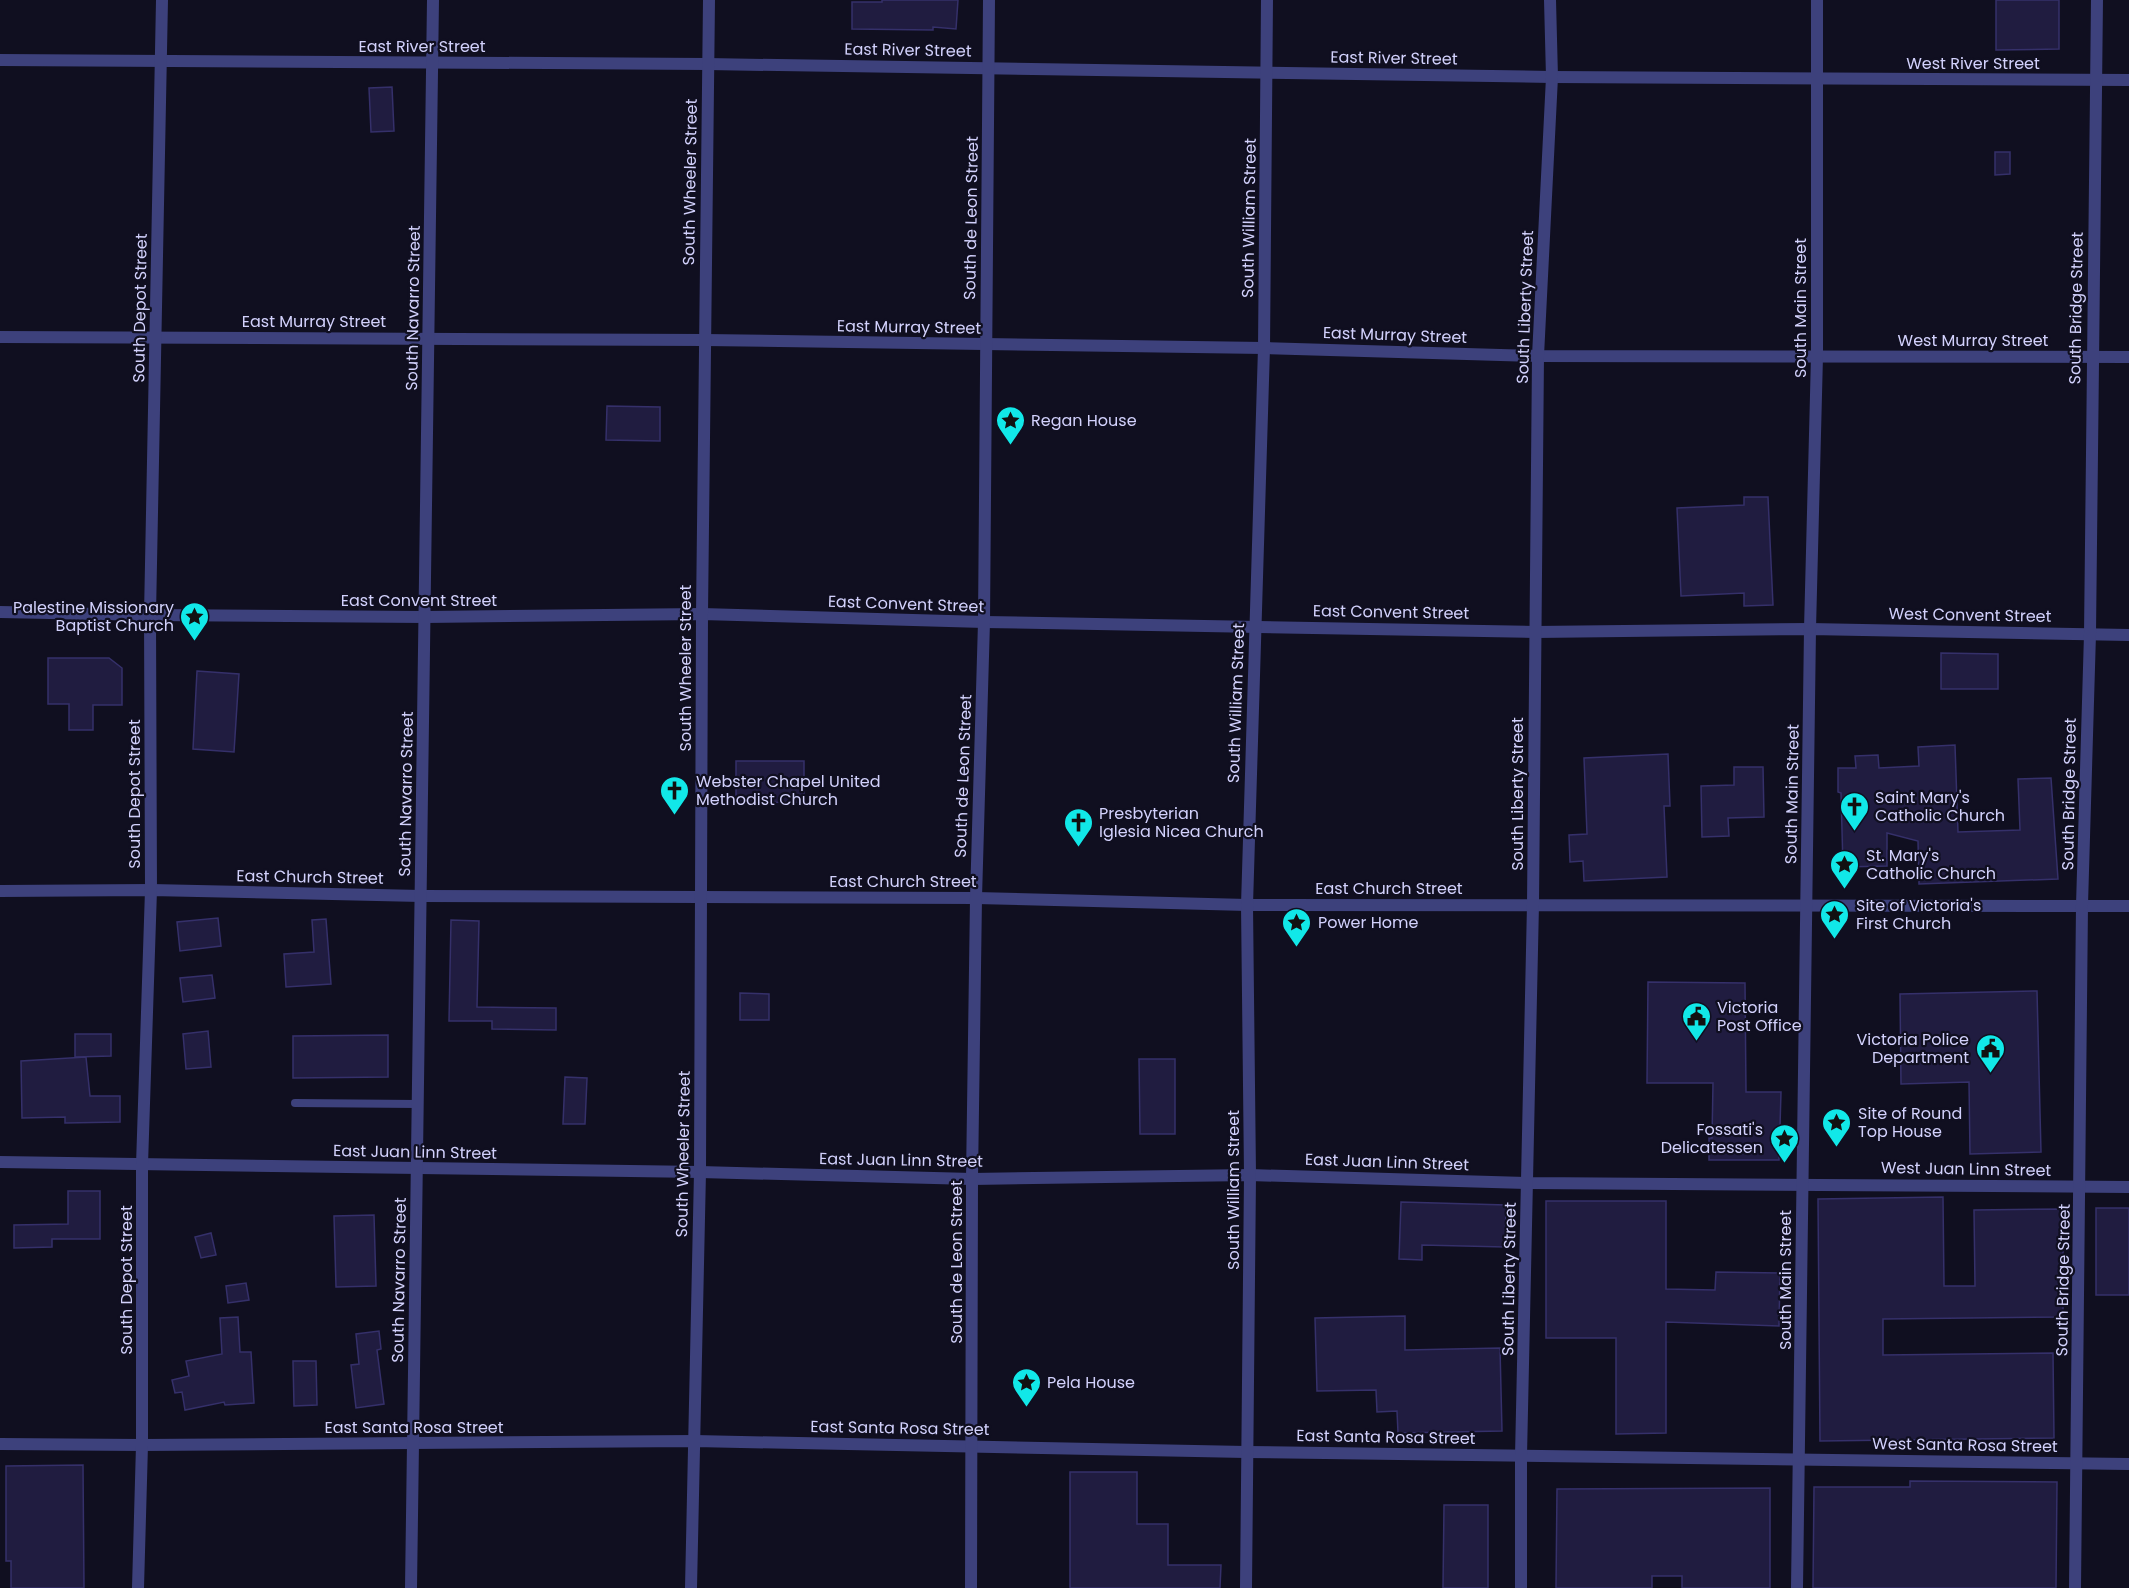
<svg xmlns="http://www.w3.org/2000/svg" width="2129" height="1588" font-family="Poppins,sans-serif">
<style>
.building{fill:#201c40;stroke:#35306a;stroke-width:1.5}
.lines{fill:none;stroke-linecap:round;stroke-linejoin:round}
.service{stroke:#3d417c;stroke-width:8}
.minor{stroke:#3d417c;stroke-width:12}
.tertiary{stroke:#3d417c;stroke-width:12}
.labels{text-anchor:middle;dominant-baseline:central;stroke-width:4.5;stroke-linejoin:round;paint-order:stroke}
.street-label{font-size:16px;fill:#d2d1fc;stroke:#100f20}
.poi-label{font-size:16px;fill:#d2d1fc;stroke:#100f20;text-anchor:start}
</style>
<rect width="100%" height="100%" fill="#100f20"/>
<g class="building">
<path d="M882,0h76l-2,29 -23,-2v3l-81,-1v-27h30z"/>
<path d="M1996,0h63v49l-63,1z"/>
<path d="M392,87l2,44 -23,1 -2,-44z"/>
<path d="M1995,152h15v22l-15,1z"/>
<path d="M607,406l53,1v34l-54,-1z"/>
<path d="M1744,497h24l5,108 -29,1v-13l-63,3 -4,-88 67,-3z"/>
<path d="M1941,653l57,1v35h-57z"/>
<path d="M48,658h61l13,10v37h-29v25h-24v-26h-21z"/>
<path d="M197,671l42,3 -5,78 -41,-3z"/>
<path d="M1955,745l3,87 62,-2 -2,-51 33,-1 7,101 -139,5 -1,-43 -31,-8v33l-44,1 -2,-74 -3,-1v-24h18l-1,-12 23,-1 1,13 40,-2 -1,-19z"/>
<path d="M1668,754l2,52h-6l3,71 -83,4 -1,-20 -13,1 -1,-27 18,-1 -3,-76z"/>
<path d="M736,761h68v41l-68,1z"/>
<path d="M1734,767h29l1,50 -36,1 1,18 -27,1 -1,-51 33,-1z"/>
<path d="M218,918l3,28 -41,5 -3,-29z"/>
<path d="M326,919l5,65 -45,3 -2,-33 30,-2 -2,-32z"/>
<path d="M451,920l28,1 -2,86 79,1v22l-64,-1v-8h-43z"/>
<path d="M212,975l3,23 -32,4 -3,-24z"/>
<path d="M1648,982l97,1 1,109h35l-2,68h-70v-22h3l1,-55h-66z"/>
<path d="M2037,991l4,161 -71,2 -1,-72 -68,2 -1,-90z"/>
<path d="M740,993l29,1v26h-29z"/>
<path d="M208,1031l3,36 -25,2 -3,-35z"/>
<path d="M75,1034h36v22l-36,1z"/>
<path d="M388,1035v42l-95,1v-42z"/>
<path d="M86,1057l4,39h30v26l-55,1v-6l-43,1 -1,-57z"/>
<path d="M1139,1059h36v75h-35z"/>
<path d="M565,1077l22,1 -2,46h-22z"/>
<path d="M68,1191h32v48h-48v8l-38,1v-23l54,-1z"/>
<path d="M1943,1197l1,89h31l-1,-76 89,-1v108l-180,2v36l170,-2 1,85 -234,3 -2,-242z"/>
<path d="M1546,1201h120v88l49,1 1,-18 64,1 -1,53 -113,-4v111l-50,1v-96h-70z"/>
<path d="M1401,1202l105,3 -1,42 -83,-2v15l-23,-1z"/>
<rect x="2096" y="1208" width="33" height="87"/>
<path d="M374,1215l2,71 -40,1 -2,-71z"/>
<path d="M211,1233l5,22 -15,3 -6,-21z"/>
<path d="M246,1283l3,17 -21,3 -2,-17z"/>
<path d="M1405,1316v34l95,-2 2,83 -104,2 -1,-22 -20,1 -1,-22 -59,1 -2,-73z"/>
<path d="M238,1317l2,35h11l3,51 -29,2 -1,-3 -39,8 -3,-18 -7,1 -3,-13 17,-4 -3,-15 36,-7 -2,-36z"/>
<path d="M379,1331l2,18 -4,1 7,54 -28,4 -5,-43 8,-1 -3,-30z"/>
<path d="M293,1361h23l1,44 -23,1z"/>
<path d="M83,1465l1,123h-73v-27h-5v-95z"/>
<path d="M1070,1472h67v52h31v41h53l-1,23h-150z"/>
<path d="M1910,1481l147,1 -1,106h-243l1,-101h96z"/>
<path d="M1770,1488v100h-88v-12h-30v12h-96l1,-99z"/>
<path d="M1444,1505h44v83h-45z"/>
</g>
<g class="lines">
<path class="service" d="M295,1103l123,1"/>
<g class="minor">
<path d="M0,60l707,4 845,13 577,3"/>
<path d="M0,337l705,3 559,8 274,8 591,1"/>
<path d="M0,612l150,3 275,2 277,-3 282,8 551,10 275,-3 319,6"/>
<path d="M0,891l151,-1 270,6 555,2 271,7 882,1"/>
<path d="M0,1162l700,10 272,7 278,-4 278,8 601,4"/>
<path d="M0,1444l142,1 553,-4 551,11 883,12"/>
<path d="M138,1588l4,-143v-280l9,-275 -1,-275 12,-615"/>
<path d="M691,1588l9,-416 2,-558 7,-614"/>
<path d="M971,1588l1,-409 4,-281 8,-276 5,-622"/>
<path d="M1246,1588l4,-413 -3,-270 17,-557 3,-348"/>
<path d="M1521,1588v-132l12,-552 5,-548 14,-279 -2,-77"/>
<path d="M1797,1588l13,-959 7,-273v-356"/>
<path d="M2075,1588l7,-683 8,-271 7,-634"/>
</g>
<path class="tertiary" d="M411,1588l22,-1588"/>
</g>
<defs>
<symbol id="sight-pin" viewBox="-11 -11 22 30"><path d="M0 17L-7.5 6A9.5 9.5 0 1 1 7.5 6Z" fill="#11e8e8" stroke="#100f20"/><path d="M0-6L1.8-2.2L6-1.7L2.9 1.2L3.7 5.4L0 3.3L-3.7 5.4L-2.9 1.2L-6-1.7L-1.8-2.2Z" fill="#111"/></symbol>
<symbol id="church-pin" viewBox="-11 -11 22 30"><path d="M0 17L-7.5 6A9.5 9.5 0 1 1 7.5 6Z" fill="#11e8e8" stroke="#100f20"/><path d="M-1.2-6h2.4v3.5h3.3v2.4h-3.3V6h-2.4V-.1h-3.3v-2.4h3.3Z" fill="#111"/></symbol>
<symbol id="civic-pin" viewBox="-11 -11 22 30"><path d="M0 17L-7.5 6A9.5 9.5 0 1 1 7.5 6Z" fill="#11e8e8" stroke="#100f20"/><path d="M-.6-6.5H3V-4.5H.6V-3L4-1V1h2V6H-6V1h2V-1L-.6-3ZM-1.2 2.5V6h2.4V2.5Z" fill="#111"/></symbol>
</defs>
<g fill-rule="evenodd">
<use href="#sight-pin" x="994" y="404" width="33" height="45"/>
<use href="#sight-pin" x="178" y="600" width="33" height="45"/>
<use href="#church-pin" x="658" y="774" width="33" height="45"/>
<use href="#church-pin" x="1838" y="790" width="33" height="45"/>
<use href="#church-pin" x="1062" y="806" width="33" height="45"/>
<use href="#sight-pin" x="1828" y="848" width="33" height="45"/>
<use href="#sight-pin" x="1818" y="898" width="33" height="45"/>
<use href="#sight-pin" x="1280" y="906" width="33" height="45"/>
<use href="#civic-pin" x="1680" y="1000" width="33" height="45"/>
<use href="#civic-pin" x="1974" y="1032" width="33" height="45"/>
<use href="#sight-pin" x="1820" y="1106" width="33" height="45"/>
<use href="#sight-pin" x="1768" y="1122" width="33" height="45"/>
<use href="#sight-pin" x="1010" y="1366" width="33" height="45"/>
</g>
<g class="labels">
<g class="street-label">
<text x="422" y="46">East River Street</text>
<text transform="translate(908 50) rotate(1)">East River Street</text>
<text transform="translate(1394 58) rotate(1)">East River Street</text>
<text x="1973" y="63">West River Street</text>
<text transform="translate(690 182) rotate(-89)">South Wheeler Street</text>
<text transform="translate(971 218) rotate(-89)">South de Leon Street</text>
<text transform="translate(1249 218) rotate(-89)">South William Street</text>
<text transform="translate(1525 307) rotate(-88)">South Liberty Street</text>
<text transform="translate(140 308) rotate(-89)">South Depot Street</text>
<text transform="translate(413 308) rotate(-89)">South Navarro Street</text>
<text transform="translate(1800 308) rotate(-90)">South Main Street</text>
<text transform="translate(2076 308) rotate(-89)">South Bridge Street</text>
<text x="314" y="321">East Murray Street</text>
<text transform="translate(909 327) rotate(1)">East Murray Street</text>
<text transform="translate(1395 335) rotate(2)">East Murray Street</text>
<text x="1973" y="340">West Murray Street</text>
<text x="419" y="600">East Convent Street</text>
<text transform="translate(906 604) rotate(2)">East Convent Street</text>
<text transform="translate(1391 612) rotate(1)">East Convent Street</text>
<text transform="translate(1970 615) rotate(1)">West Convent Street</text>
<text transform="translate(685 668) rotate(-90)">South Wheeler Street</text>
<text transform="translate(1236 703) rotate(-88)">South William Street</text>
<text transform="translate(963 776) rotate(-88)">South de Leon Street</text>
<text transform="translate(134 794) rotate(-90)">South Depot Street</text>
<text transform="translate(406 794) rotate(-89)">South Navarro Street</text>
<text transform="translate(1517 794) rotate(-90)">South Liberty Street</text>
<text transform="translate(1792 794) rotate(-89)">South Main Street</text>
<text transform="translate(2069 794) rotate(-89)">South Bridge Street</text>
<text transform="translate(310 877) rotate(1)">East Church Street</text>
<text x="903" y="881">East Church Street</text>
<text x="1389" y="888">East Church Street</text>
<text transform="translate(415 1152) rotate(1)">East Juan Linn Street</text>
<text transform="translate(683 1154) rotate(-89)">South Wheeler Street</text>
<text transform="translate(901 1160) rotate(1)">East Juan Linn Street</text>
<text transform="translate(1387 1162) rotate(2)">East Juan Linn Street</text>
<text transform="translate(1966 1169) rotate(1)">West Juan Linn Street</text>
<text transform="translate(1233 1190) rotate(-90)">South William Street</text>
<text transform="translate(956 1262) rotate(-90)">South de Leon Street</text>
<text transform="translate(1509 1279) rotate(-89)">South Liberty Street</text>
<text transform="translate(126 1280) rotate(-90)">South Depot Street</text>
<text transform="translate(399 1280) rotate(-89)">South Navarro Street</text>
<text transform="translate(1785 1280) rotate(-90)">South Main Street</text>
<text transform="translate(2063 1280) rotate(-89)">South Bridge Street</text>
<text x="414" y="1427">East Santa Rosa Street</text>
<text transform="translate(900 1428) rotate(1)">East Santa Rosa Street</text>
<text transform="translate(1386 1437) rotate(1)">East Santa Rosa Street</text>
<text transform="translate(1965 1445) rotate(1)">West Santa Rosa Street</text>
</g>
<g class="poi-label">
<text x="1031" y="420">Regan House</text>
<text x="174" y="607" text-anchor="end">Palestine Missionary<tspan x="174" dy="18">Baptist Church</tspan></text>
<text x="696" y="781">Webster Chapel United<tspan x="696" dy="18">Methodist Church</tspan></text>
<text x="1875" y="797">Saint Mary's<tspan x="1875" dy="18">Catholic Church</tspan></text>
<text x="1099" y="813">Presbyterian<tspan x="1099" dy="18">Iglesia Nicea Church</tspan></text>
<text x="1866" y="855">St. Mary's<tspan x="1866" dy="18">Catholic Church</tspan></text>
<text x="1856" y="905">Site of Victoria's<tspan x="1856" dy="18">First Church</tspan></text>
<text x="1318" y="922">Power Home</text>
<text x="1717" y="1007">Victoria<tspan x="1717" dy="18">Post Office</tspan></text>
<text x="1969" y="1039" text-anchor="end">Victoria Police<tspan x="1969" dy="18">Department</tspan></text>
<text x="1858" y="1113">Site of Round<tspan x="1858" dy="18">Top House</tspan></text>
<text x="1763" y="1129" text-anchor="end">Fossati's<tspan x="1763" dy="18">Delicatessen</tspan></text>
<text x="1047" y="1382">Pela House</text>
</g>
</g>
</svg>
